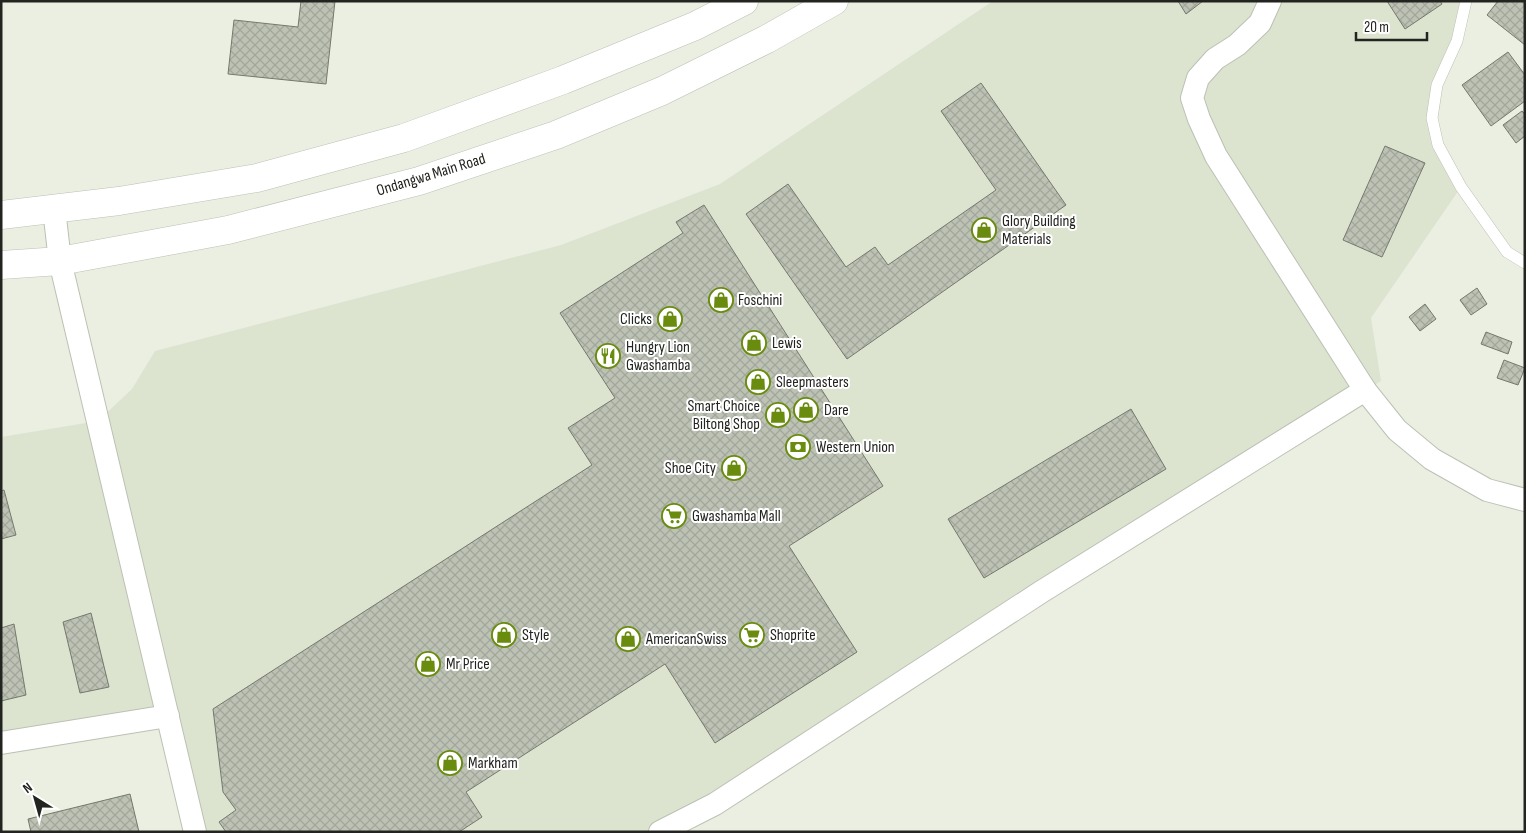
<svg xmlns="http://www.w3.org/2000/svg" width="1526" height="833" font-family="'Sofia Sans Condensed',sans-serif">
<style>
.built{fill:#dce4d0}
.building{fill:url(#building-cross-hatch);stroke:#74796d}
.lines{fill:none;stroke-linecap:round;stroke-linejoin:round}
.lane-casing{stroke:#bbc1b4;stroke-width:12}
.street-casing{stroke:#bbc1b4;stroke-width:24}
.primary-casing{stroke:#bbc1b4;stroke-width:29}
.lane{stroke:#fff;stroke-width:11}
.street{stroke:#fff;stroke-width:22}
.primary{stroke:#fff;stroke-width:28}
.labels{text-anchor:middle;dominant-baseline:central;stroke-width:4;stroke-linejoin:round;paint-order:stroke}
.street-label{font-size:16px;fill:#22241f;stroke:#fff}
.poi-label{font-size:16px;fill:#22241f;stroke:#fff;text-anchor:start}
</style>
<defs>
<pattern id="building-cross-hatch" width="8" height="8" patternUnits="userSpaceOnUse" patternTransform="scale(1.25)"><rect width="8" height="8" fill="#bdc2b5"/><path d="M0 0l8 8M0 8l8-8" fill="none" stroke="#a2a79b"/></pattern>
</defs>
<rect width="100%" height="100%" fill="#eaefe2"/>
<path class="built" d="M993,1h473l-34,117 29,69 -90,131 10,63 -721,451h-465l-27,-116 -167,27v-306l97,-16 34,-32 23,-38 406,-106 159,-61z"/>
<g class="building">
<path d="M301,1h34l-9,83 -98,-10 6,-54 64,7z"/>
<path d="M1178,1h25l-17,13z"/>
<path d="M1387,1h53l2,3 -37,25z"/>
<path d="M1498,1h27v44l-38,-30z"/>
<path d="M1508,52l17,23v26l-34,25 -29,-41z"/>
<path d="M981,83l85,122 -219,154 -101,-145 42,-30 58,83 29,-20 13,18 108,-75 -55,-79z"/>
<path d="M1522,111l3,3v22l-9,7 -13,-18z"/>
<path d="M1385,146l40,17 -43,94 -39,-17z"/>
<path d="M704,205l179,281 -94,60 68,106 -142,91 -50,-79 -199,128 16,25 -23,15h-233l-7,-10 17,-12 -13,-18 -10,-83 379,-244 -24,-37 47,-30 -55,-85 123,-80 -7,-11z"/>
<path d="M1477,288l10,16 -16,11 -11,-15z"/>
<path d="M1425,304l11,15 -16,12 -11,-14z"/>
<path d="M1486,332l26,10 -4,12 -27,-10z"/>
<path d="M1504,360l21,8 -7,17 -21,-7z"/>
<path d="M1131,409l35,60 -182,109 -36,-59z"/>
<path d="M4,490l12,45 -15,4v-48z"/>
<path d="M91,613l18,74 -29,6 -17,-71z"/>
<path d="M14,624l12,71 -25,6v-73z"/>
<path d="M130,794l9,38h-108l-3,-13z"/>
</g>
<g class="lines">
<defs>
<path id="lane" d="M1466,1l-9,40 -20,44 -5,33 6,27 23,42 46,65 18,11"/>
<g id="street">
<path d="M1270,1l-10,22 -23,22 -22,14 -17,19 -6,20 7,21 17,37 149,234 32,40 35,29 55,31 38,10"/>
<path d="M54,209l6,52 135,571"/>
<path d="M1,743l167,-27"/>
<path d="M660,832l55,-28 326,-212 324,-202"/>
</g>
<g id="primary">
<path d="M1,215l118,-14 138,-23 147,-40 159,-58 132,-54 49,-25"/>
<path d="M1,265l59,-4 168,-31 191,-49 137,-46 106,-44 105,-52 67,-38"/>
</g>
</defs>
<use href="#lane" class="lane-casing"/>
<use href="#street" class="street-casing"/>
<use href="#primary" class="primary-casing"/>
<use href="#lane" class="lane"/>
<use href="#street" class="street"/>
<use href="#primary" class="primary"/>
</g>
<defs>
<symbol id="shop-ring" viewBox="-11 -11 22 22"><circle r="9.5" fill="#fff" stroke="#698b0e" stroke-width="1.5"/><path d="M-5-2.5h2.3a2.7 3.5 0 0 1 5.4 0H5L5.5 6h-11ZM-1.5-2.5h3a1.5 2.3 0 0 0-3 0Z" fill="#698b0e"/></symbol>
<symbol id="restaurant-ring" viewBox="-11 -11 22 22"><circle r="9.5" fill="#fff" stroke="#698b0e" stroke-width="1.5"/><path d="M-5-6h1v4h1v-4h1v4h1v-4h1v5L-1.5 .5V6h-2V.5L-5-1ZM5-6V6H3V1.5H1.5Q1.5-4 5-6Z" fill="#698b0e"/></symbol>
<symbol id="bank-ring" viewBox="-11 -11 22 22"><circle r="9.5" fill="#fff" stroke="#698b0e" stroke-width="1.5"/><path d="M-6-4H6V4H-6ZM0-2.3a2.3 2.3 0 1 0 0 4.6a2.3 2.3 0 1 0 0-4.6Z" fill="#698b0e"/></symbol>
<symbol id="supermarket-ring" viewBox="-11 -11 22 22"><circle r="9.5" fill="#fff" stroke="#698b0e" stroke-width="1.5"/><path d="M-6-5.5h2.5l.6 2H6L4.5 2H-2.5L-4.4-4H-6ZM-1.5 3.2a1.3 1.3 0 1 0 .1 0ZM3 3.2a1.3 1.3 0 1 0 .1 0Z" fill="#698b0e"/></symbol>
</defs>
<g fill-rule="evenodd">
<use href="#shop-ring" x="970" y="216" width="28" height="28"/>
<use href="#shop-ring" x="707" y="286" width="28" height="28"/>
<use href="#shop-ring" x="656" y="305" width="28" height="28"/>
<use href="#shop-ring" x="740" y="329" width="28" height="28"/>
<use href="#restaurant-ring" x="594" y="342" width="28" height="28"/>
<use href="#shop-ring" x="744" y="368" width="28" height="28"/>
<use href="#shop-ring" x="792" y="396" width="28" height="28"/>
<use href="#shop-ring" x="764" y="401" width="28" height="28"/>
<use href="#bank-ring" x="784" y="433" width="28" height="28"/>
<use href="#shop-ring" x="720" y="454" width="28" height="28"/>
<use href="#supermarket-ring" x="660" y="502" width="28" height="28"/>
<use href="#shop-ring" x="490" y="621" width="28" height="28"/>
<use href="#supermarket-ring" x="738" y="621" width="28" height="28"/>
<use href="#shop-ring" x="614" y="625" width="28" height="28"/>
<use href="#shop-ring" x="414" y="650" width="28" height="28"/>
<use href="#shop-ring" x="436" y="749" width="28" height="28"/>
</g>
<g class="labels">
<g class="street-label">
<text transform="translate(431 175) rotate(-17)">Ondangwa Main Road</text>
</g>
<g class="poi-label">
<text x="1002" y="221">Glory Building<tspan x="1002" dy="18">Materials</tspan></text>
<text x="738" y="300">Foschini</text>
<text x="652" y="319" text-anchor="end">Clicks</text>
<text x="772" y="343">Lewis</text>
<text x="626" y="347">Hungry Lion<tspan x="626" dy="18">Gwashamba</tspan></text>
<text x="776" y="382">Sleepmasters</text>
<text x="760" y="406" text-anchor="end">Smart Choice<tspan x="760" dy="18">Biltong Shop</tspan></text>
<text x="824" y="410">Dare</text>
<text x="816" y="447">Western Union</text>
<text x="716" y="468" text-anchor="end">Shoe City</text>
<text x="692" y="516">Gwashamba Mall</text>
<text x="522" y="635">Style</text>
<text x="770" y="635">Shoprite</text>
<text x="646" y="639">AmericanSwiss</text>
<text x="446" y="664">Mr Price</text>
<text x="468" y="763">Markham</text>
</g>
</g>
<rect width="1526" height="833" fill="none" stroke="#22241f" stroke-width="5"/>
<g transform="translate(35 798) rotate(323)" stroke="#ffffff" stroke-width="4" paint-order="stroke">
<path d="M0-4L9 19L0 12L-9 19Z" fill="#22241f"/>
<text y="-8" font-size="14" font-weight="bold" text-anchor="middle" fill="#22241f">N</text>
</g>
<path d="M1356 32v8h71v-8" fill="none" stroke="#22241f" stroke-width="2.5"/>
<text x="1364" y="32" font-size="15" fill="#22241f" stroke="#ffffff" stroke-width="4" paint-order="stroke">20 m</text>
</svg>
